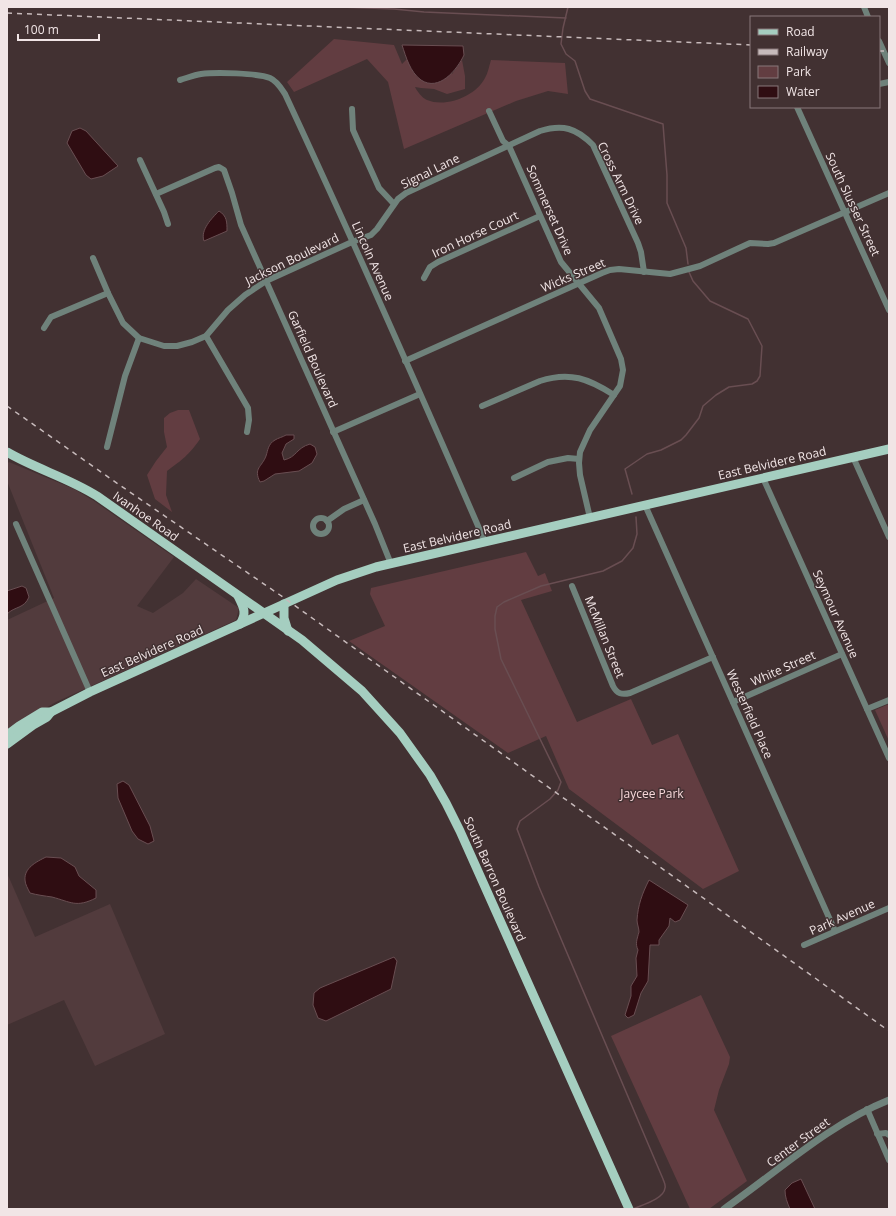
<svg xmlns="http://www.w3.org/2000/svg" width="896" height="1216" font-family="'Open Sans',sans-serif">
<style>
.built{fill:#523b3d}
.green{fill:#623d41}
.water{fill:#2f0d12;stroke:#694e52}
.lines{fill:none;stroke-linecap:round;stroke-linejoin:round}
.stream{stroke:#694e52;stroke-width:1.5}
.minor{stroke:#6f827b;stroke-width:6}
.tertiary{stroke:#6f827b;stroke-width:7}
.primary{stroke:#a5cec0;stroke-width:9}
.rail{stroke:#c7babb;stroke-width:1.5;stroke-dasharray:5 5;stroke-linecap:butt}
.labels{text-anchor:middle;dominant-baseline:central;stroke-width:3;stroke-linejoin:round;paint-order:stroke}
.street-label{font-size:12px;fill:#f1e5e6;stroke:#423132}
.park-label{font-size:12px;fill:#f6d7d9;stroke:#423132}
</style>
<rect width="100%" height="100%" fill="#423132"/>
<g class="built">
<path d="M9,462l65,27 20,12 80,56 -37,49 16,7 30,-20 13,-14 43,29 -3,12 -180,82 -43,25 -6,4v-111l47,-22 -47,-117v-17z"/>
<path d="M7,873l28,64 75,-33 55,130 -70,32 -31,-66 -57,25z"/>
</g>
<g class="green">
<path d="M334,39l60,6 8,19 5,-5 8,14 37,1 10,-14 3,16v13l-18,5 -13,-5 -13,-1 -6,-1c2,4 7,11 12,13 19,8 49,-4 58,-22 3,-5 4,-12 6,-18l74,3 3,31 -20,-3 -32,10 -112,48 -16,-67 -21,-23 -73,33 -7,-10z"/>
<path d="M178,410h11l11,29c-11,16 -18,21 -33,32l-1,24 6,17 -17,-13 -8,-24 9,-14 11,-14 -3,-15v-14l6,-5z"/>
<path d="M526,552l12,24 7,-3 7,18 -31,9 56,122 54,-23 21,46 26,-11 61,137 -36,18 -134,-100 -23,-53 -38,17 -159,-112 36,-15 -15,-32 1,-6z"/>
<path d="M889,704v37l-14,-31z"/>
<path d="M701,995l29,62 -1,7 -10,26 -5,20 33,71 -38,28h-19l-79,-173z"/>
</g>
<g class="water">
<path d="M402,45l61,1 1,9c-7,15 -25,37 -43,25 -11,-8 -15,-23 -19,-35z"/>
<path d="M80,128l6,3 32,35 -15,10 -12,3 -5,-4 -19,-32 5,-12z"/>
<path d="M219,211c8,5 8,11 8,20l-23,10c-4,-11 8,-23 15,-30z"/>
<path d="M286,435h8v4l-8,5 -4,9 2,7c13,-3 12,-12 26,-16l5,3 2,7 -5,9 -13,8 -24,3 -11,7 -4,1c-7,-14 2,-15 6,-26 2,-6 2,-12 9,-16 3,-2 8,-3 11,-5z"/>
<path d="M22,586l4,2 3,9c-5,12 -14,9 -22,17v-23z"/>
<path d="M123,781l6,4 21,41 4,15 -6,3 -10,-5 -6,-8 -14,-33 -1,-14z"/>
<path d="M46,857l15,1 14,9 4,9 17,14v8c-20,10 -25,4 -44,-1 -7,-1 -15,-2 -22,-4 -2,-4 -5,-9 -5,-13 -1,-12 11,-18 21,-23z"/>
<path d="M649,880l39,25 -8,15 -5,2 -5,-4 -1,8 -10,14v5h-9l-2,36 -7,12 -7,22 -6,3 -3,-3 6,-19v-10l6,-10 -1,-18 2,-8c-3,-6 -1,-11 1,-18 0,-4 -2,-8 -2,-12 1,-15 5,-26 12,-40z"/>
<path d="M394,957l3,4 -6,28 -65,32 -8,-3 -5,-13 1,-12 6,-5z"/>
<path d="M801,1179l14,30h-25c-3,-7 -5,-12 -5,-19l7,-7z"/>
</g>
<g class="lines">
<g class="stream">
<path d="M340,7l54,2 30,3 142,6"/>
<path d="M568,7l-5,21 -2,16 5,10 9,7 10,30 5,8 73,25 4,51v28l19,45 2,16"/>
<path d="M632,494l-7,-25 22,-15 14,-4 20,-10 5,-5 13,-17 4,-12 13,-11 13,-8 23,-3 5,-3 3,-5 2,-30 -14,-27 -38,-18 -17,-20 -4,-9"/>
<path d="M633,1209c9,-4 31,-10 32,-21 1,-3 -1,-6 -2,-9l-124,-292 -22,-58 3,-8 30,-22 8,-9 3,-8 -60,-123 -6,-30v-13l2,-9 7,-5 37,-16 62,-15 19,-10 11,-13 4,-14 -1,-17"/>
</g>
<g class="minor">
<path d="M864,7l4,10"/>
<path d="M879,41l10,22"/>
<path d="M180,80c7,-2 14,-5 21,-6 14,-2 57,-1 69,4 7,3 11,10 15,16 69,148 135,298 200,448"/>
<path d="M879,84l10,-2"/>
<path d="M797,107l92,203"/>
<path d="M352,109l1,21 26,58 15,16"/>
<path d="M489,111l14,30 6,5 52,116 38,46 22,51 2,11 -3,16 -30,44 -10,22 -1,11 1,12 10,43"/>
<path d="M140,160l24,52 4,12"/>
<path d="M156,194l59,-26 4,-1 5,3 8,23 9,32 134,299 16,40"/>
<path d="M93,258l15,35 15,30 16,15 25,8h13l15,-4 14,-6 22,-26 17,-15 21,-14 86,-39 19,-7 6,-6 21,-30 8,-6 134,-62c23,-7 36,-3 53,14l45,98 3,9 3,20"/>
<path d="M424,278l6,-11 8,-5 102,-46"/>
<path d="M44,328l7,-11 57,-24"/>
<path d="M206,336l42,72 1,12 -2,12"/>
<path d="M405,361l197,-88 8,-3 9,-1 51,5 30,-8 50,-23 18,1 6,-1 115,-50"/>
<path d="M482,406l58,-25c30,-10 49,-2 74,14"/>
<path d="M333,432l87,-38"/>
<path d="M107,447l18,-71 14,-38"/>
<path d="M853,457l36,80"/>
<path d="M514,478l34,-16 20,-4 11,1"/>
<path d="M763,478l126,280"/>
<path d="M645,505l190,426"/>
<circle cx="321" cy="526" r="8"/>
<path d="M327,521l17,-12 20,-9"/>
<path d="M16,524l74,168"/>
<path d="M572,586l41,100c4,8 9,9 17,7l83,-36"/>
<path d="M733,702l109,-48"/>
<path d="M867,709l22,-9"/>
<path d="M804,945l85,-37"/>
<path d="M867,1109l22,51"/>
<path d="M877,1134l9,-1 3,2"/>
</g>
<path class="tertiary" d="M724,1209c53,-37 105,-85 165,-109"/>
<g class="primary">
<path d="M7,452c29,17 62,26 90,44l205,144 60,51 38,42 30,42 16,28 14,28 169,378"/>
<path d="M238,596c6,12 9,17 2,28"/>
<path d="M284,604v14l4,13"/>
<path d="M7,735l12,-9 23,-14h9l39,-20 247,-112 39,-13 513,-118"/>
<path d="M7,744l26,-19 14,-8 4,-5"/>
</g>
<g class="rail">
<path d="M7,13l744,32"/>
<path d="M879,51h10"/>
<path d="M7,406l114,80 159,109 609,436"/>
</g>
</g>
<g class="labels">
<g class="street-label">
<text transform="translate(430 171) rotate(-26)">Signal Lane</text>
<text transform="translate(621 183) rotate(64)">Cross Arm Drive</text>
<text transform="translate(853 204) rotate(65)">South Slusser Street</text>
<text transform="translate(550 210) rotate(66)">Sommerset Drive</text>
<text transform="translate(475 234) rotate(-25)">Iron Horse Court</text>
<text transform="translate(292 259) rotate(-26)">Jackson Boulevard</text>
<text transform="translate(373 261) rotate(66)">Lincoln Avenue</text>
<text transform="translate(573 275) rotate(-23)">Wicks Street</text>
<text transform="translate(313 359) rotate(66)">Garfield Boulevard</text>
<text transform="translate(772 463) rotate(-13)">East Belvidere Road</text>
<text transform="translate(146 516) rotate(35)">Ivanhoe Road</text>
<text transform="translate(457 536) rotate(-13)">East Belvidere Road</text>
<text transform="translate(836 614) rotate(66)">Seymour Avenue</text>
<text transform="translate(605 637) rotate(68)">McMillan Street</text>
<text transform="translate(152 651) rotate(-24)">East Belvidere Road</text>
<text transform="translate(783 668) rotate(-24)">White Street</text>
<text transform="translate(750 714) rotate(66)">Westerfield Place</text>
<text transform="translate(495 879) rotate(66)">South Barron Boulevard</text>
<text transform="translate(842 917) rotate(-24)">Park Avenue</text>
<text transform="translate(798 1142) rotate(-36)">Center Street</text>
</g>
<g class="park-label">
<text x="652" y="793">Jaycee Park</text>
</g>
</g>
<rect width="896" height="1216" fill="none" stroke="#f1e5e6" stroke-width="16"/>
<rect x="750" y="16" width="130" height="92" fill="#423132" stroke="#88797a"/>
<rect x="758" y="29" width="20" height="6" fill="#a5cec0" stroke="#88797a"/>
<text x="786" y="36" font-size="12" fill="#f1e5e6">Road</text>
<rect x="758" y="49" width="20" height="6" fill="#c7babb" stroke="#88797a"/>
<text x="786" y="56" font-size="12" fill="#f1e5e6">Railway</text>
<rect x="758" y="66" width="20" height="12" fill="#623d41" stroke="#88797a"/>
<text x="786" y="76" font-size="12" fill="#f1e5e6">Park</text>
<rect x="758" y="86" width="20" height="12" fill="#2f0d12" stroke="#88797a"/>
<text x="786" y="96" font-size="12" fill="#f1e5e6">Water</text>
<path d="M18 34v6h81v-6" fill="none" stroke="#f1e5e6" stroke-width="2"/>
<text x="24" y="34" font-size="12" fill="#f1e5e6" stroke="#423132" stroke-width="3" paint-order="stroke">100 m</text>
</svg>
